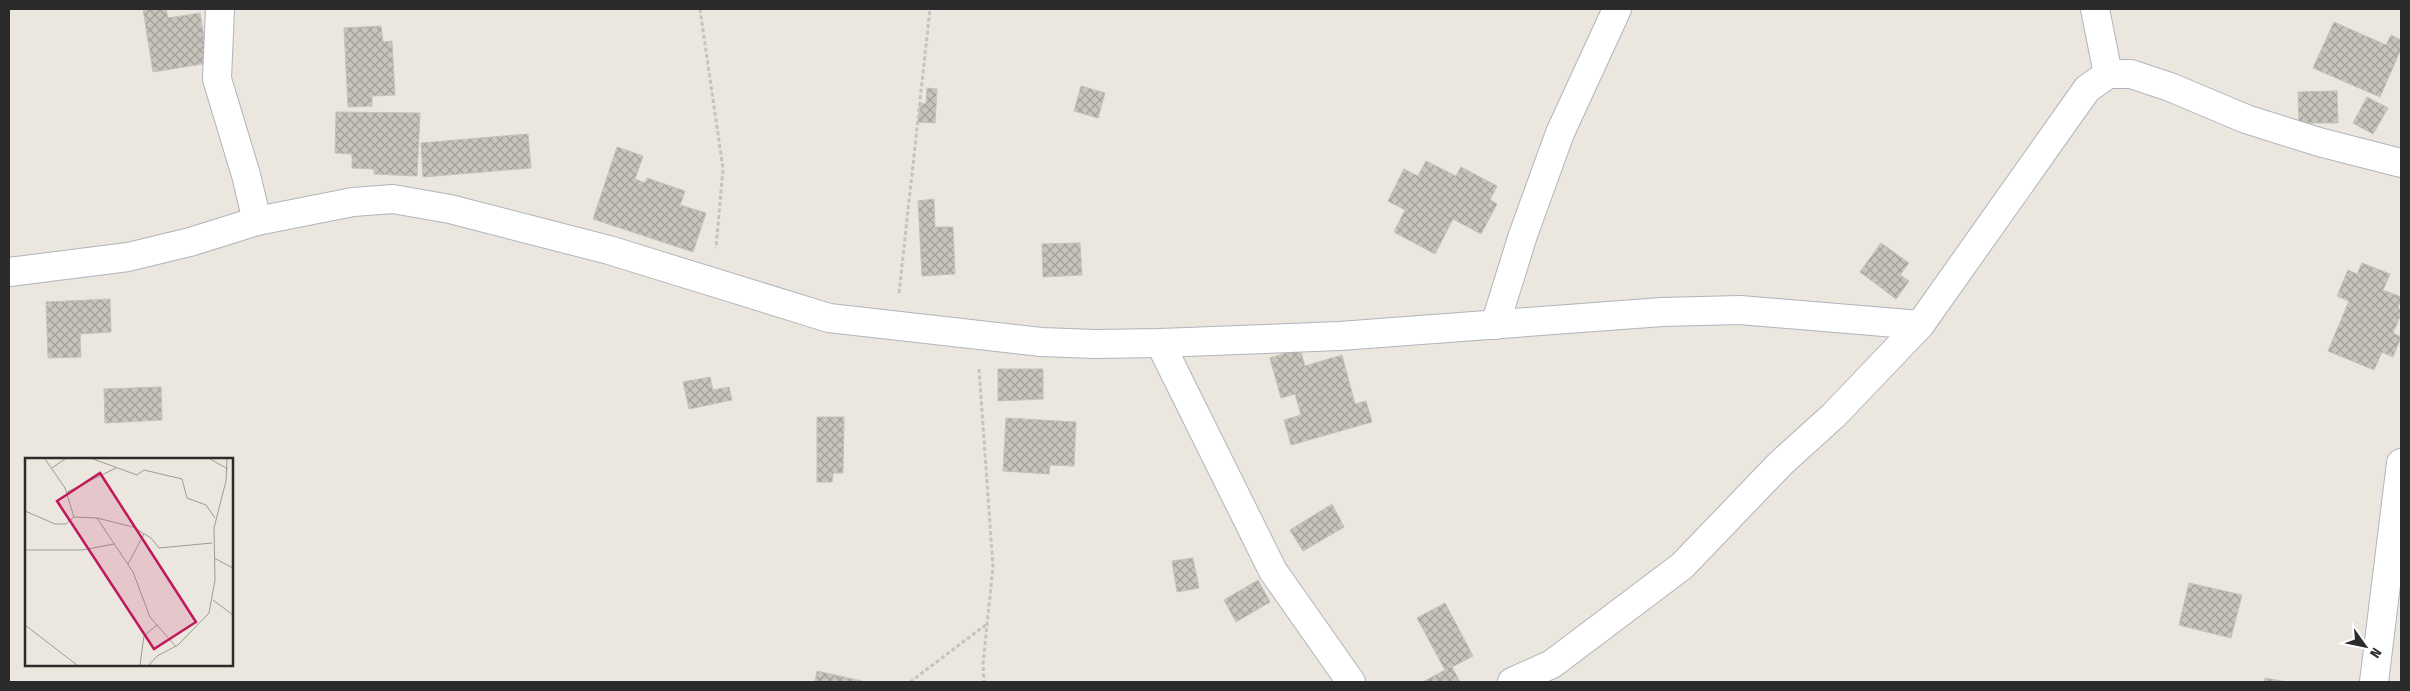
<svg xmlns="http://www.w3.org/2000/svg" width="2410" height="691" font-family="'Fira Sans Condensed',sans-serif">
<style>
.building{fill:url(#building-cross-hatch);stroke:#c7c2b8}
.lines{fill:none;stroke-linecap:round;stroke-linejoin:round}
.minor-casing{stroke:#b1b4bd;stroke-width:30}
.path{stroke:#c4c4c4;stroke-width:3;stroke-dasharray:4 2.5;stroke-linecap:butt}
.minor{stroke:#fff;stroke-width:28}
.inset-road{fill:none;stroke:#9e9b96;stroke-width:1}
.view{fill:#c2185b;fill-opacity:0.15;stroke:#c2185b;stroke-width:2.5}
.inset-edge{fill:none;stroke:#2b2b2b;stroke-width:2.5}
</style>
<defs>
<pattern id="building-cross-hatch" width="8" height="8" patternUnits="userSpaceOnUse" patternTransform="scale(1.25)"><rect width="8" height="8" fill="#c7c4bc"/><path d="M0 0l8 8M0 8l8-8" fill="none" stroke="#a29f99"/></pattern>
</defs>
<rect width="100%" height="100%" fill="#ebe6de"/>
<g class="building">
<path d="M143,9h23l2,9 32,-5 8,50 -55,9z"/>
<path d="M2334,22l52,23 5,-10 10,5v9l-21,48 -67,-29z"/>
<path d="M381,26l2,16 9,-1 3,54 -23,1v10l-24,1 -4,-79z"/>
<path d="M1081,86l24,7 -7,25 -24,-7z"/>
<path d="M927,88l10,1 -2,34 -17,-1 2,-19 6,1z"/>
<path d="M2337,91l1,32h-39l-1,-31z"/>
<path d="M2367,97l21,11 -15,26 -20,-11z"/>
<path d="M336,112l84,1 -3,63 -43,-2v-5l-22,-1v-14l-17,-1z"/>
<path d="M528,134l3,34 -108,9 -2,-34z"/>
<path d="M617,147l26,9 -8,23 10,4 2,-5 38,13 -5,14 26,8 -13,39 -100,-33z"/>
<path d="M1426,161l30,15 5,-9 36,19 -7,14 7,4 -16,30 -28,-15 -18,35 -41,-22 11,-22 -17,-9 16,-32 14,7z"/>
<path d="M934,199l1,28h18l2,47 -33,2 -4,-75z"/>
<path d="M1080,243l2,32 -39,2 -1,-33z"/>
<path d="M1881,243l28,20 -9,12 9,6 -13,18 -36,-27z"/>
<path d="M2362,263l28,11 -7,16 18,7 -3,11 3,2v4l-8,19 8,4 -8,20 -11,-5 -8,18 -46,-19 21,-50 -12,-5 11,-26 9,4z"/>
<path d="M110,299l1,33 -31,2 1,23 -33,1 -2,-56z"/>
<path d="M1300,349l5,17 37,-11 13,49 11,-3 6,21 -81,23 -7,-25 17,-5 -6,-21 -14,4 -11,-40z"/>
<path d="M998,369h45v30l-45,2z"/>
<path d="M710,377l3,13 16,-3 3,13 -43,9 -6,-27z"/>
<path d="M161,387l1,33 -57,3 -1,-34z"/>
<path d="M817,417h27l-1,56h-10l-1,9h-15z"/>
<path d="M1006,418l70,4 -2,44 -24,-1 -1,9 -46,-3z"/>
<path d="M1332,504l12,23 -41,24 -13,-21z"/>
<path d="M1193,558l6,30 -22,4 -5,-31z"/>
<path d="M1258,580l12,22 -34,20 -12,-22z"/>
<path d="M2189,583l53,12 -11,43 -52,-13z"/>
<path d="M1445,603l28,53 -21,11 8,15h-37l22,-12 -28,-52z"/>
<path d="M817,671l49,11h-51z"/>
<path d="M2265,678l22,4h-23z"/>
</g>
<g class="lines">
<defs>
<g id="minor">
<path d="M220,9l-3,70 29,96 11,46"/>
<path d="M2095,9l13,65"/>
<path d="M9,272l119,-15 62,-15 67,-21 96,-19 40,-3 57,10 159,41 220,68 212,24 54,2 65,-1 180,-7 322,-24 78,-2 180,15"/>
<path d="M1495,325l28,-90 37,-102 57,-124"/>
<path d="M1160,343l113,228 78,111"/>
<path d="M1512,682l40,-18 130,-98 98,-102 54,-49 86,-90 167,-236 21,-15h23l39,13 76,32 73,23 82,21"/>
<path d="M2374,682l27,-219"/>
</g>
</defs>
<use href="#minor" class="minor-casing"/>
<g class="path">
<path d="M700,9l23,160 -7,79"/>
<path d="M899,293l31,-284"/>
<path d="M979,369l14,198 -10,97 1,18"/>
<path d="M910,682l77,-58"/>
</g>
<use href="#minor" class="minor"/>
</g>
<g transform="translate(25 458)">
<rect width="208" height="208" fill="#ebe6de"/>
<path class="inset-road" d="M20,1l20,29 9,29 23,1 36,9 18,11 8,10 53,-5M68,1l44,16 7,-5 38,9 5,19 19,7 9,13M185,1l18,10M27,10l13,-9M42,34l49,-24M0,53l30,13h11l8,-7M72,60l36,54 17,45 26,30M0,92h57l32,-6M189,100l19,10M103,106l16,-30M188,142l20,15M0,167l52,40M115,207l4,-29 13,-11M124,207l8,-9 21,-11 31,-32 6,-33 -1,-52 12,-47 1,-22"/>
<path class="view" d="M75,15l96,149 -42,27 -97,-148z"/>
<rect width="208" height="208" class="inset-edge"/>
</g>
<rect width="2410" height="691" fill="none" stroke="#2b2b2b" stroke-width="20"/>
<g transform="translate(2365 646) rotate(123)" stroke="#ffffff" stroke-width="4" paint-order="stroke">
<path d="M0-4L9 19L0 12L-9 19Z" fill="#2b2b2b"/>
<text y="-8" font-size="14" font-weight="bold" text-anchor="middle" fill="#2b2b2b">N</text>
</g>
</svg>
